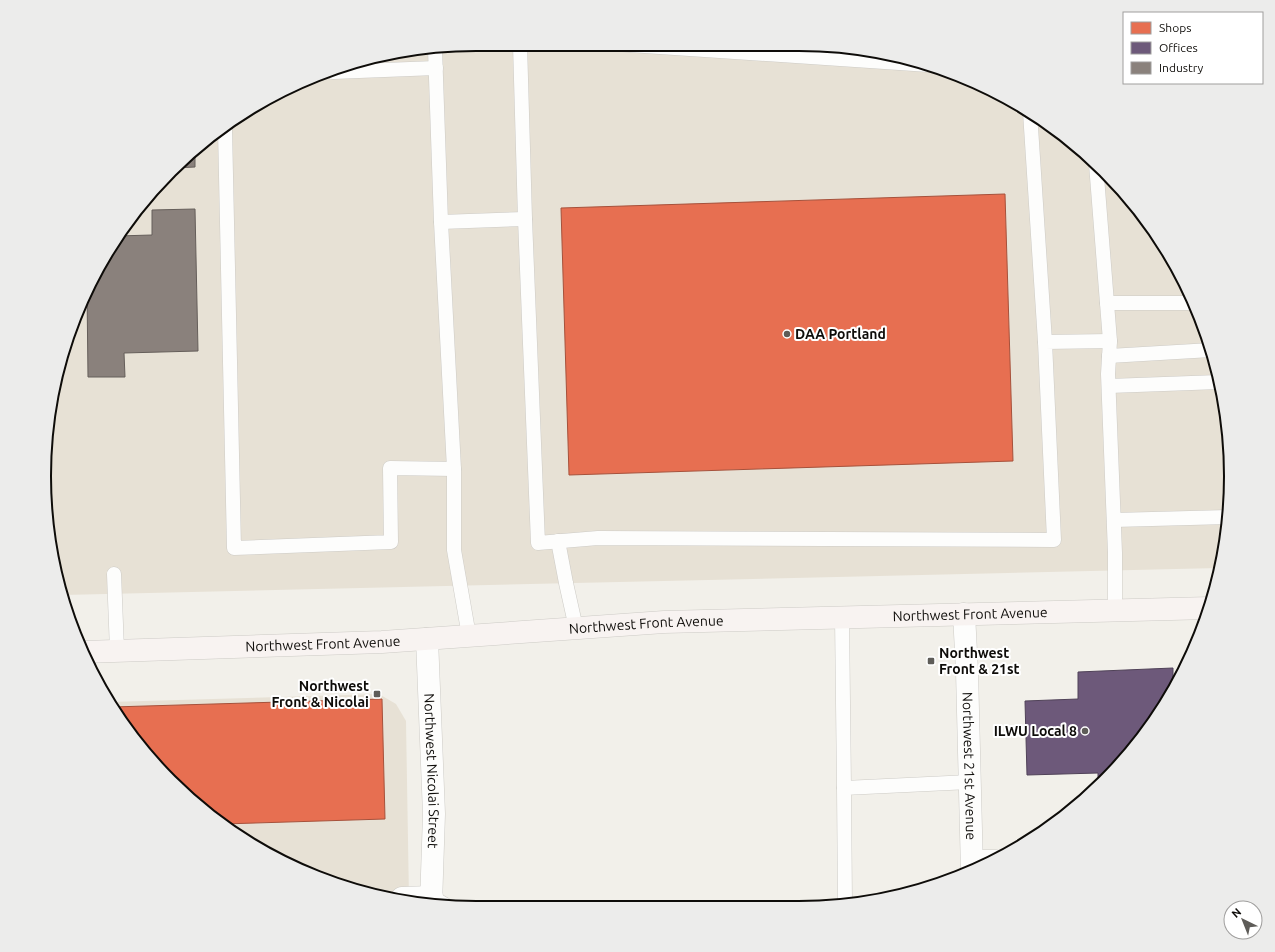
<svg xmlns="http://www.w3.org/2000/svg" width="1275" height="952" font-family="Ubuntu,sans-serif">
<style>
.built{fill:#e7e1d5}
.shops{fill:#e76f51;stroke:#a6513b}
.offices{fill:#6d597a;stroke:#504258}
.industry{fill:#8a817c;stroke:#655e5a}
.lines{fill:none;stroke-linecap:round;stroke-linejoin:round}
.service-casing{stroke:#cdcbc6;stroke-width:15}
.minor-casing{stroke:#cdcbc6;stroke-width:23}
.tertiary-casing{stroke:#cdcbc6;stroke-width:23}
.secondary-casing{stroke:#cdcbc6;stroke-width:23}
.service{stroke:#fdfdfc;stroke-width:14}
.minor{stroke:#fdfdfc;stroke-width:22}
.tertiary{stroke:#fdfdfc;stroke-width:22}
.secondary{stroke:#f8f3f1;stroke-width:22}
.poi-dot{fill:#5e5c58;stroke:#fff;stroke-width:1.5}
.labels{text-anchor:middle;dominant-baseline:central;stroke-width:4;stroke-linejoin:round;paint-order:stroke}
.poi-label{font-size:14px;font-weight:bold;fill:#0e0c09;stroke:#fff;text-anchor:start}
.street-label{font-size:14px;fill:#0e0c09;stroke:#fff}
.rim{fill:none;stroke:#0e0c09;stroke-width:2}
</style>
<rect width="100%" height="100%" fill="#f2f0ea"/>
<g class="built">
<path d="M476,44l351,1 84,14 54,18 74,40 45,34 58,62 45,72 29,79 14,84 -3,85 -8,35 -1156,27 -18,-91 7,-112 37,-107 28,-49 53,-65 90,-69 104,-43z"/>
<path d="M379,694l17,10 10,17 3,178 -72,-14 -77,-35 -69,-49 -58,-62 -24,-37z"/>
</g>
<g class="shops">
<path d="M1005,194l8,267 -444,14 -8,-267z"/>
<path d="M382,699l3,120 -162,5 -32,-23 -58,-62 -21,-32z"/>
</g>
<path class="offices" d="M1173,668v24l-49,69 -26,24v-12l-71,2 -2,-74 53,-2v-27z"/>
<g class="industry">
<path d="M195,152v15l-21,1z"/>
<path d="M195,209l3,142 -74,2 1,24h-37l-1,-87 2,-5 28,-49 35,-1v-25z"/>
</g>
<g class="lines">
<defs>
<g id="service">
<path d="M520,44l5,175 13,324 60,-5 456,2 -9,-198 65,-1"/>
<path d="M615,44l314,21"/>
<path d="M435,49l6,173 13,247v81l15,86"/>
<path d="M333,72l103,-4"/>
<path d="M1030,112l15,230"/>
<path d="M225,129l9,419 157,-6 -1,-74 64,1"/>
<path d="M1096,164l14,177 -2,33 7,179v58"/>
<path d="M441,222l84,-3"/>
<path d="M1107,303h86"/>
<path d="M1109,356l102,-6"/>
<path d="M1109,386l110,-4"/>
<path d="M1114,520l114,-3"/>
<path d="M558,541l8,42 10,45"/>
<path d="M114,574l3,76"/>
<path d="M842,617l2,171"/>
<path d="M972,857h24"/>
<path d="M432,897l17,10"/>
<path d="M845,904l-1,-116 126,-6"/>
</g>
<path id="minor" d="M402,898l30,-1"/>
<g id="tertiary">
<path id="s1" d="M964,614l3,57 5,200"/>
<path id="s2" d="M427,639l7,175 -3,90"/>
</g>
<g id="secondary">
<path id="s3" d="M84,652l298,-10 282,-20 546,-14"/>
</g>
</defs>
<use href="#service" class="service-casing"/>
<use href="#minor" class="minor-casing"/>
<use href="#tertiary" class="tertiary-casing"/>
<use href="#secondary" class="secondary-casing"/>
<use href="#service" class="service"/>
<use href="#minor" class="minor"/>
<use href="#tertiary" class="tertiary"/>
<use href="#secondary" class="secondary"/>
</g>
<g class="poi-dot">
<circle cx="787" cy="334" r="4"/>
<rect x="927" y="657" width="8" height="8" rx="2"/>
<rect x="373" y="690" width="8" height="8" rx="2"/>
<circle cx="1085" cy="731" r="4"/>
</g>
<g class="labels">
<g class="poi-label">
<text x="795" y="334">DAA Portland</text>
<text x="939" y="653">Northwest<tspan x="939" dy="16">Front &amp; 21st</tspan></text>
<text x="369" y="686" text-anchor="end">Northwest<tspan x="369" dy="16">Front &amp; Nicolai</tspan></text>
<text x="1077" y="731" text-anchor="end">ILWU Local 8</text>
</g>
<g class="street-label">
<text stroke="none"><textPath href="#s3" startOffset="887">Northwest Front Avenue</textPath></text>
<text stroke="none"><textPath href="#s3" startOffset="563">Northwest Front Avenue</textPath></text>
<text stroke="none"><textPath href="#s3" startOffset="239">Northwest Front Avenue</textPath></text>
<text stroke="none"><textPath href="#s1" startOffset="152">Northwest 21st Avenue</textPath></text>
<text stroke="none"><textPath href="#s2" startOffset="132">Northwest Nicolai Street</textPath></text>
</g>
</g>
<path d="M0 0H1275V952H0ZM476 51H799A425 425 0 0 1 1224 476V476A425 425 0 0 1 799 901H476A425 425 0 0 1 51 476V476A425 425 0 0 1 476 51Z" fill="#ececeb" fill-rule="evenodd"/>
<path class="rim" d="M476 51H799A425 425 0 0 1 1224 476V476A425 425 0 0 1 799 901H476A425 425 0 0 1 51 476V476A425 425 0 0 1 476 51Z"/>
<rect x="1123" y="12" width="140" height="72" fill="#ffffff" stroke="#9f9e9d"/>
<rect x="1131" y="22" width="20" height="12" fill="#e76f51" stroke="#9f9e9d"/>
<text x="1159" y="32" font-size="12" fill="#0e0c09">Shops</text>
<rect x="1131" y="42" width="20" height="12" fill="#6d597a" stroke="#9f9e9d"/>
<text x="1159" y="52" font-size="12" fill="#0e0c09">Offices</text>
<rect x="1131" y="62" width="20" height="12" fill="#8a817c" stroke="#9f9e9d"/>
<text x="1159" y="72" font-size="12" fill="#0e0c09">Industry</text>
<g transform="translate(1243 920) rotate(317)"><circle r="19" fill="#ffffff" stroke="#9f9e9d"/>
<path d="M0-3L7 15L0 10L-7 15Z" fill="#5e5c58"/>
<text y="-6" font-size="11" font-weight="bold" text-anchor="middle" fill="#0e0c09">N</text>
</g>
</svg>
